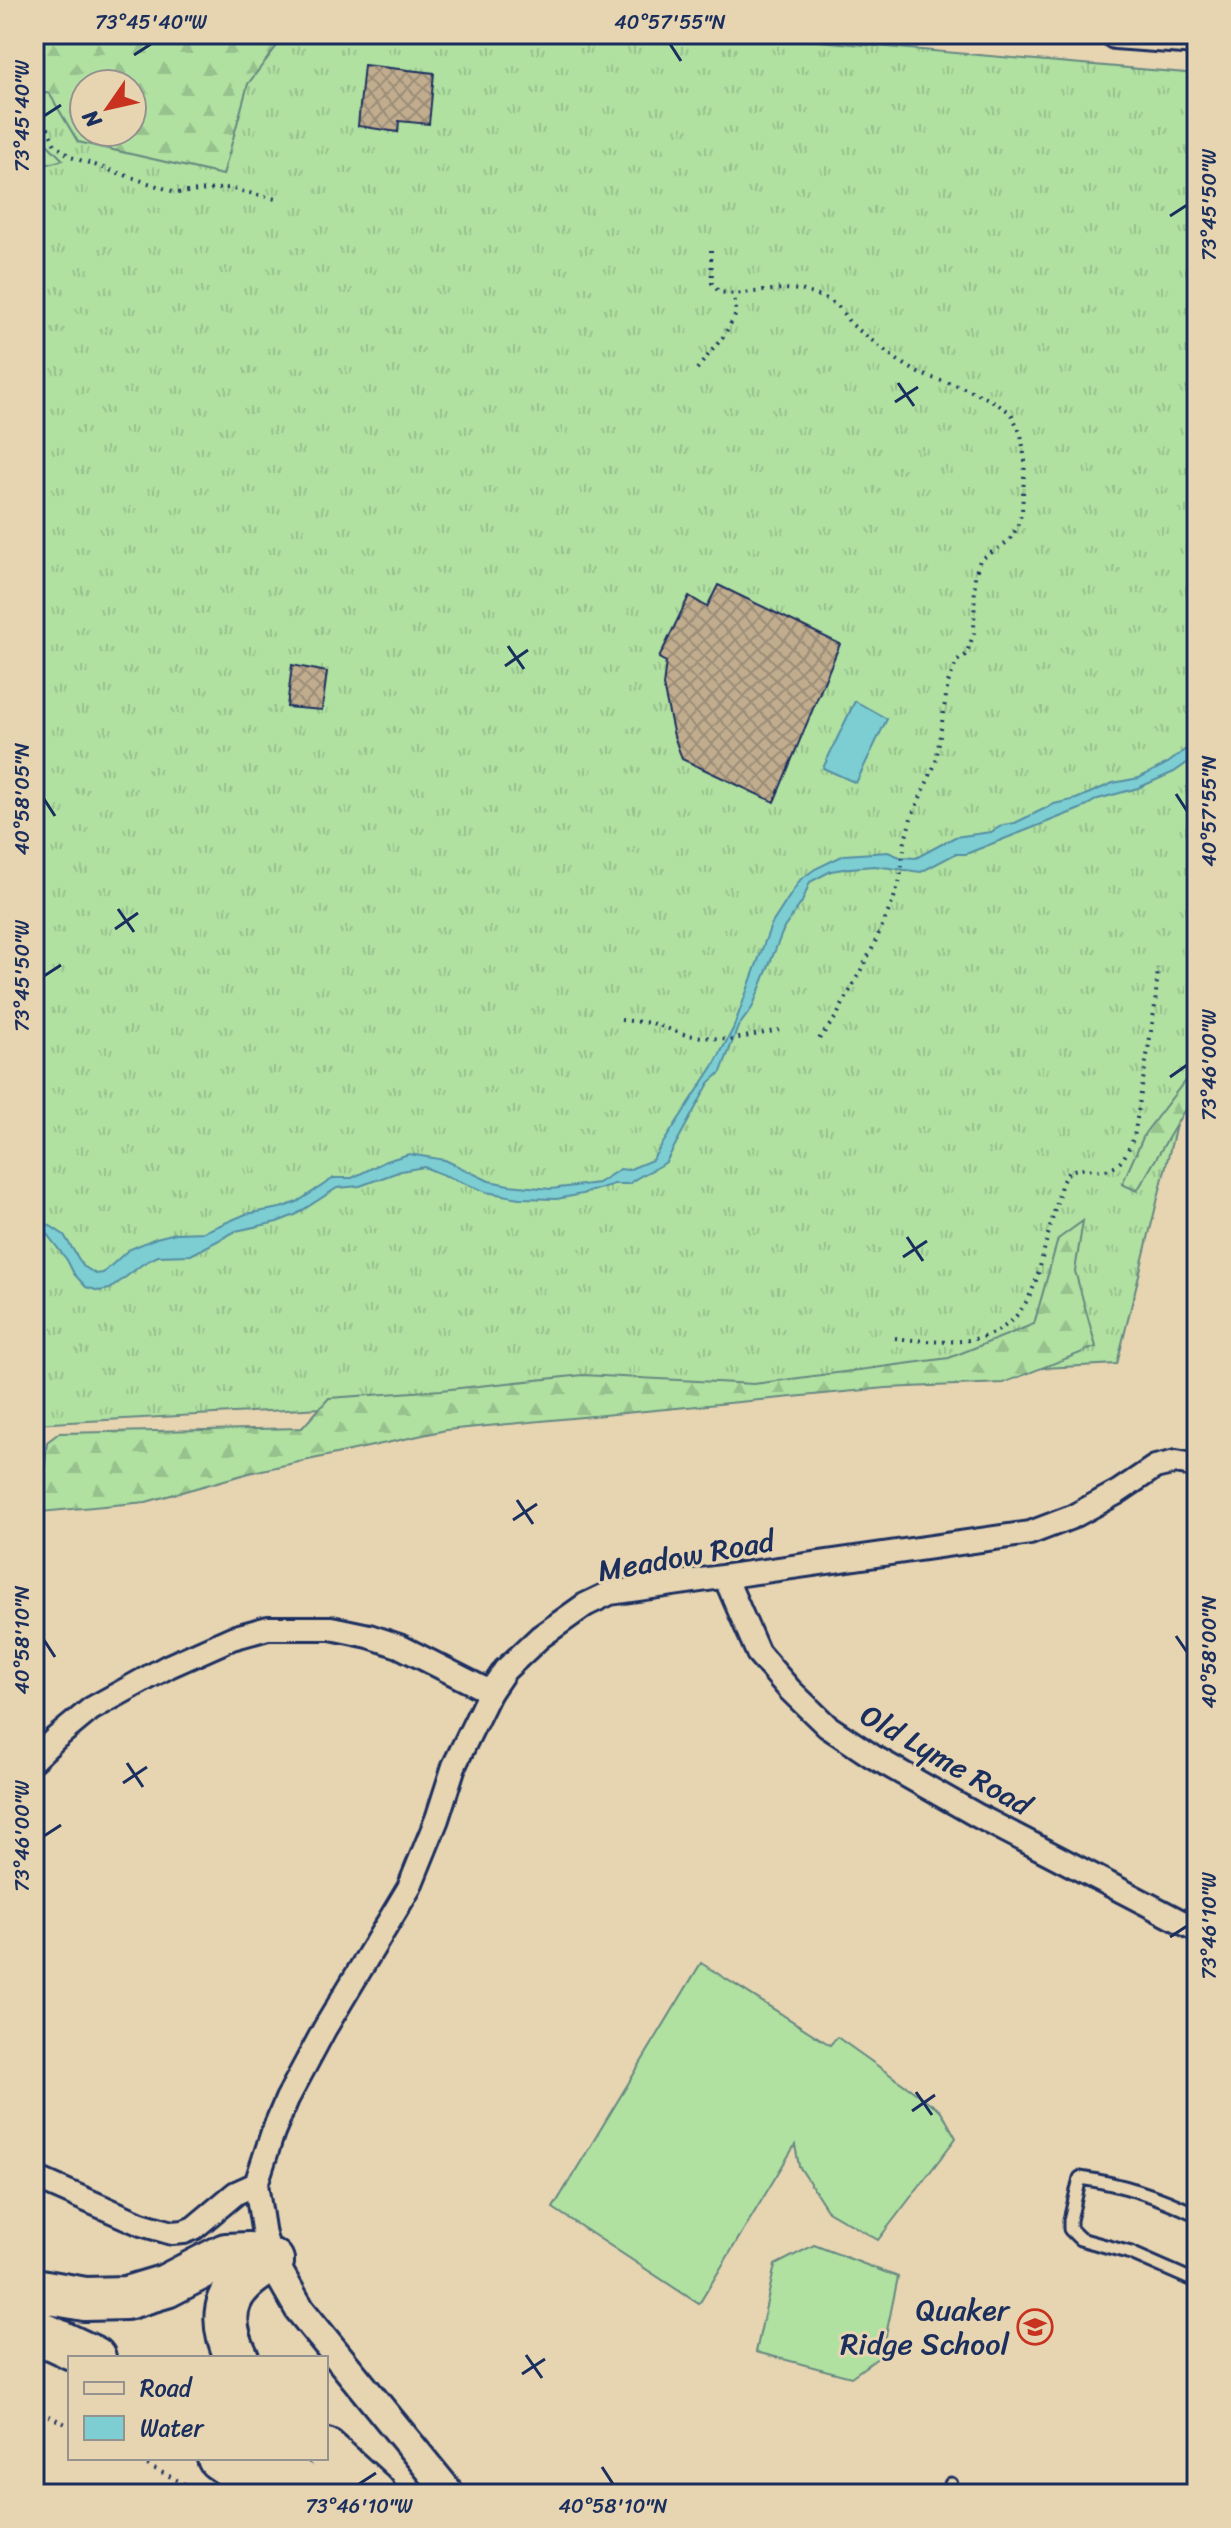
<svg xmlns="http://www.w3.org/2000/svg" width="1231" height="2528" font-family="Sriracha,sans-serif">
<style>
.grass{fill:url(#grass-tufts);stroke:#668880;stroke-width:2;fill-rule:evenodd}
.forest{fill:url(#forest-firs);stroke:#668880;stroke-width:2;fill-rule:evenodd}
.pitch{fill:#b0e1a1;stroke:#668880;stroke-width:2}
.water{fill:#7cced2;stroke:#558ea4;stroke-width:2}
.building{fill:url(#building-cross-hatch);stroke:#1b2f5e;stroke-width:2}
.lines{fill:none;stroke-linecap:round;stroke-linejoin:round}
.service-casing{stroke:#1b2f5e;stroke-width:17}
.minor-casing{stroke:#1b2f5e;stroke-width:28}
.tertiary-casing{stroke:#1b2f5e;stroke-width:34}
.motorway-casing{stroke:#1b2f5e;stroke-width:48}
.path{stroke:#1b2f5e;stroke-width:4;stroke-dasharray:2 6;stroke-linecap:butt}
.service{stroke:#e7d5b2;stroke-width:11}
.minor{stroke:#e7d5b2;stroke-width:22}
.tertiary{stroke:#e7d5b2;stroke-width:28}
.motorway{stroke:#e7d5b2;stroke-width:42}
.ticks{fill:none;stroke:#1b2f5e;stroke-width:3}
.labels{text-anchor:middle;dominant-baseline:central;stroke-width:6;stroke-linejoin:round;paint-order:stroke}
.street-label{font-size:30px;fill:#1b2f5e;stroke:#e7d5b2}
.poi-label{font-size:30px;fill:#1b2f5e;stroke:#e7d5b2;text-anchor:end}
.neatline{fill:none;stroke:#1b2f5e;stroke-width:3}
.ticks-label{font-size:20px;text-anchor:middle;fill:#1b2f5e}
</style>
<defs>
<pattern id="grass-tufts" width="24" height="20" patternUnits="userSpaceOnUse" patternTransform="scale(2)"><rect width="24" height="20" fill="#b0e1a1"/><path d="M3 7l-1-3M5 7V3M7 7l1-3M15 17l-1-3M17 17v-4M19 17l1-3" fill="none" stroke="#97c18d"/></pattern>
<pattern id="forest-firs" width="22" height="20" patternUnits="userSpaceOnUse" patternTransform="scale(2)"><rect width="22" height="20" fill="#b0e1a1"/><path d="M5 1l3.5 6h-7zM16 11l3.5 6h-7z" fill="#97c18d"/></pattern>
<pattern id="building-cross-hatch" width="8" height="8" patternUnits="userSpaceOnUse" patternTransform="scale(2)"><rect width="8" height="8" fill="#c1ad8e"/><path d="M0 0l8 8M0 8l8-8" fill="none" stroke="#9c8d77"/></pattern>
</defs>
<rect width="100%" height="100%" fill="#e7d5b2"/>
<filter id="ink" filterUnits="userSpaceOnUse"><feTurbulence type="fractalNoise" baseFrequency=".0125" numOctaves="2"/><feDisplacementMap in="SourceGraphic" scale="16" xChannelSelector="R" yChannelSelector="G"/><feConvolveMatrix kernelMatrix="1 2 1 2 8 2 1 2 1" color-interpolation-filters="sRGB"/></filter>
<g filter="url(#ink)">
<path class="grass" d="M34,34h705l458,40v966l-80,324 -1083,60zM84,84h48v48h-48z"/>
<g class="forest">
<path d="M34,34h252l-38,50 -25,91 -145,-33 -29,-49 -15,1zM84,84h48v48h-48z"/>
<path d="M34,118h4l9,26 16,16 -29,8z"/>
<path d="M1197,1065v29l-13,17 -47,80 -15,-7 23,-51z"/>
<path d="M1083,1221l-8,50 21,76 -93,36 -117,5 -440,42 -193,42 -107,30 -105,10 6,-70 12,-9 243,-5 27,-30 112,-8 142,-15 171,9 195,-26 85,-34 24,-85z"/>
</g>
<g class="pitch">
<path d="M701,1963l129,82 7,-8 104,74 15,27 -78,102 -50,-29 -29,-45 -4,-21 -96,159 -146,-96z"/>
<path d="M814,2245l84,32 -16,78 -31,22 -95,-25 19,-87z"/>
</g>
<g class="water">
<path d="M855,701l32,18 -31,64 -33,-15z"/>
<path d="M1191,745h6v11l-23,16 -36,16 -40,11 -18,10 -114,45h-11l-34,18 -47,-6 -24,2 -19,3 -21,11 -8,20 -18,26 -32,80 -14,19 -17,45 -12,11 -43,79c-12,9 -26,12 -37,22h-15l-32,10 -25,5 -38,-1 -33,-6 -62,-25 -23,4 -41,15 -23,2 -42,27 -18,7 -41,9 -45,24 -33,1 -14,7 -34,26 -11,2 -13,-4 -12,-13 -7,-14 -21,-27 -12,-7v-11l30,20 19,31 13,8 7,-1 25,-23 28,-12 20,-5 28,-1 42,-18 34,-6 17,-6 37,-24h18l34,-17 23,-7 36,6 44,21 20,4 42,4 47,-6 22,-14 8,1 24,-10 62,-95 19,-36 38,-104 29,-45 15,-11 29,-14 44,-3 12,5 16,1 39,-21 36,-5 12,-7 12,-2 39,-19 22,-5 37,-16 26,-5 29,-15z"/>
</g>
<g class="building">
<path d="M364,65l70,8 -5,51 -30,-3 -1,11 -40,-6z"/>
<path d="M718,585l122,59 -66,158 -92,-43 -8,-23 -11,-50 3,-24 -7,-4 30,-62 18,11z"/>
<path d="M292,665l35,7 -5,38 -35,-3z"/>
</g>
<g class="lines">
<defs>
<g id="service">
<path d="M1197,2215c-38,-19 -75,-31 -117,-37l-10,42v9l10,10 51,14 66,29"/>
<path d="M950,2494l1,-10"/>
</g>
<g id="minor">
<path d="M725,1577l33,76 32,37 37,36 45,30 106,60 219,114"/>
<path d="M34,1759l22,-21 35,-29 78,-43 63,-28 36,-10h63l38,8 30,10 91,46"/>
<path d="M34,2177l107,47 31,9 12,-1 10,-4 42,-35 20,-9"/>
<path d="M272,2261l-8,-26 -8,-51 17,-52 14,-33 38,-71 84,-140 28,-69 17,-53 36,-74 15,-22 35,-33 45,-32 25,-12 420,-60 42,-16 46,-25 37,-25 21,-5 21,4"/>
</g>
<g id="tertiary">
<path d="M1115,34l82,6"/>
<path d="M272,2261l28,49 150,184"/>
</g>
<g id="motorway">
<path d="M34,2290l51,9 41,-1 40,-12 60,-31 23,-1 23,7"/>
<path d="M34,2330l60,28"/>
<path d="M237,2358c-23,-47 -8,-74 35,-97"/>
<path d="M326,2450l48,44"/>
<path d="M219,2458l54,36"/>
<path d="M264,2458l52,36"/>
</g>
</defs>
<use href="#service" class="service-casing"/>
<use href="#minor" class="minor-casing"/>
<use href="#tertiary" class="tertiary-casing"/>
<use href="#motorway" class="motorway-casing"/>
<g class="path">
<path d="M34,111l7,1 14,33 16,12 107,36 50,-5 48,11"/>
<path d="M711,250l1,33 7,9 15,2 49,-5 18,1 24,8 13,8 12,17 44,35 26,16 47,15 24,11 20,13 10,21 4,26 -3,51 -5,17 -8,13 -29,19 -5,16 -1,57 -8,22 -9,6 -9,22 -12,79 -25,56 -6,23 -5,39 -7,21 -21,48 -36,68 -17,22"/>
<path d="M697,369l26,-32 13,-23 -2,-20"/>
<path d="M621,1020l31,3 34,12 44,5 49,-10"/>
<path d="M895,1338c70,8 124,10 145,-71 5,-22 11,-43 17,-65 2,-7 3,-17 7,-23 10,-20 33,-2 50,-12 10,-5 15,-20 20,-30l21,-131 3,-38"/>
<path d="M34,2409l36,17"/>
<path d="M133,2458l52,26 14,10"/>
</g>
<use href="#service" class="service"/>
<use href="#minor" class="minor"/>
<use href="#tertiary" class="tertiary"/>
<use href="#motorway" class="motorway"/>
</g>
</g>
<path class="ticks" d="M670,44l11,17M134,55l17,-11M44,116l17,-11M1170,216l17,-11M898,383l16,23M895,402l23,-15M508,646l16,23M505,666l23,-16M1176,794l11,17M44,799l11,17M118,909l16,23M115,929l23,-16M44,976l17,-11M1170,1077l17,-12M907,1237l16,24M903,1257l24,-16M517,1500l16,24M513,1520l24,-16M1176,1636l11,16M44,1640l11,17M127,1763l16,24M123,1783l24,-16M44,1836l17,-11M1170,1937l17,-11M916,2092l16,23M912,2111l23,-16M526,2355l16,23M522,2374l23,-15M602,2467l11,17M359,2484l17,-11"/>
<defs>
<symbol id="school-ring" viewBox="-11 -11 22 22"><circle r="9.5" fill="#e7d5b2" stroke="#c8321e" stroke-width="1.5"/><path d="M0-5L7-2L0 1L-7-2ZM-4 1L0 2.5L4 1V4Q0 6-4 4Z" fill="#c8321e"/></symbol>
</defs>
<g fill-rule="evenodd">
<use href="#school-ring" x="1015" y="2307" width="40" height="40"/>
</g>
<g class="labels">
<g class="street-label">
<text transform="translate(686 1556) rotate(-10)">Meadow Road</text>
<text transform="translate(946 1760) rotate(30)">Old Lyme Road</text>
</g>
<g class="poi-label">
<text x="1009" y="2310">Quaker<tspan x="1009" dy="34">Ridge School</tspan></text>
</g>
</g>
<rect width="1231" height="2528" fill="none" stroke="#e7d5b2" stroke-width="88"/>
<rect x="68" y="2356" width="260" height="104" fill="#e7d5b2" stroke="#959390" stroke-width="2"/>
<rect x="84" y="2382" width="40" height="12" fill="#e7d5b2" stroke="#959390" stroke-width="2"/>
<text x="140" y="2396" font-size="24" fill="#1b2f5e">Road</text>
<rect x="84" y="2416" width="40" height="24" fill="#7cced2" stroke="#959390" stroke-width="2"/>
<text x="140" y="2436" font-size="24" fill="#1b2f5e">Water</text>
<g transform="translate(108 108) rotate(236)"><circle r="38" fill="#e7d5b2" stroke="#959390" stroke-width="2"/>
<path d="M0-6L14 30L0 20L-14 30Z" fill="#c8321e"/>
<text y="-12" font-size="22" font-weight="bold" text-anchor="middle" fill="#1b2f5e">N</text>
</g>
<rect x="44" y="44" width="1143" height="2440" class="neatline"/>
<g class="ticks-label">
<text x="151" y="29">73°45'40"W</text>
<text x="670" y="29">40°57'55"N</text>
<text transform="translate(22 116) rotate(-90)" y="7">73°45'40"W</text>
<text transform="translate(1209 205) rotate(-90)" y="7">73°45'50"W</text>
<text transform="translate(22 799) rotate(-90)" y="7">40°58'05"N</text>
<text transform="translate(1209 811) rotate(-90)" y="7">40°57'55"N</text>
<text transform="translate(22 976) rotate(-90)" y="7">73°45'50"W</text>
<text transform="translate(1209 1065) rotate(-90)" y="7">73°46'00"W</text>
<text transform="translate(22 1640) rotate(-90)" y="7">40°58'10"N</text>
<text transform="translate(1209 1652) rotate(-90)" y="7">40°58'00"N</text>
<text transform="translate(22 1836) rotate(-90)" y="7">73°46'00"W</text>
<text transform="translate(1209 1926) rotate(-90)" y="7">73°46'10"W</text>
<text x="359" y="2513">73°46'10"W</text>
<text x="613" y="2513">40°58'10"N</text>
</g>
</svg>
